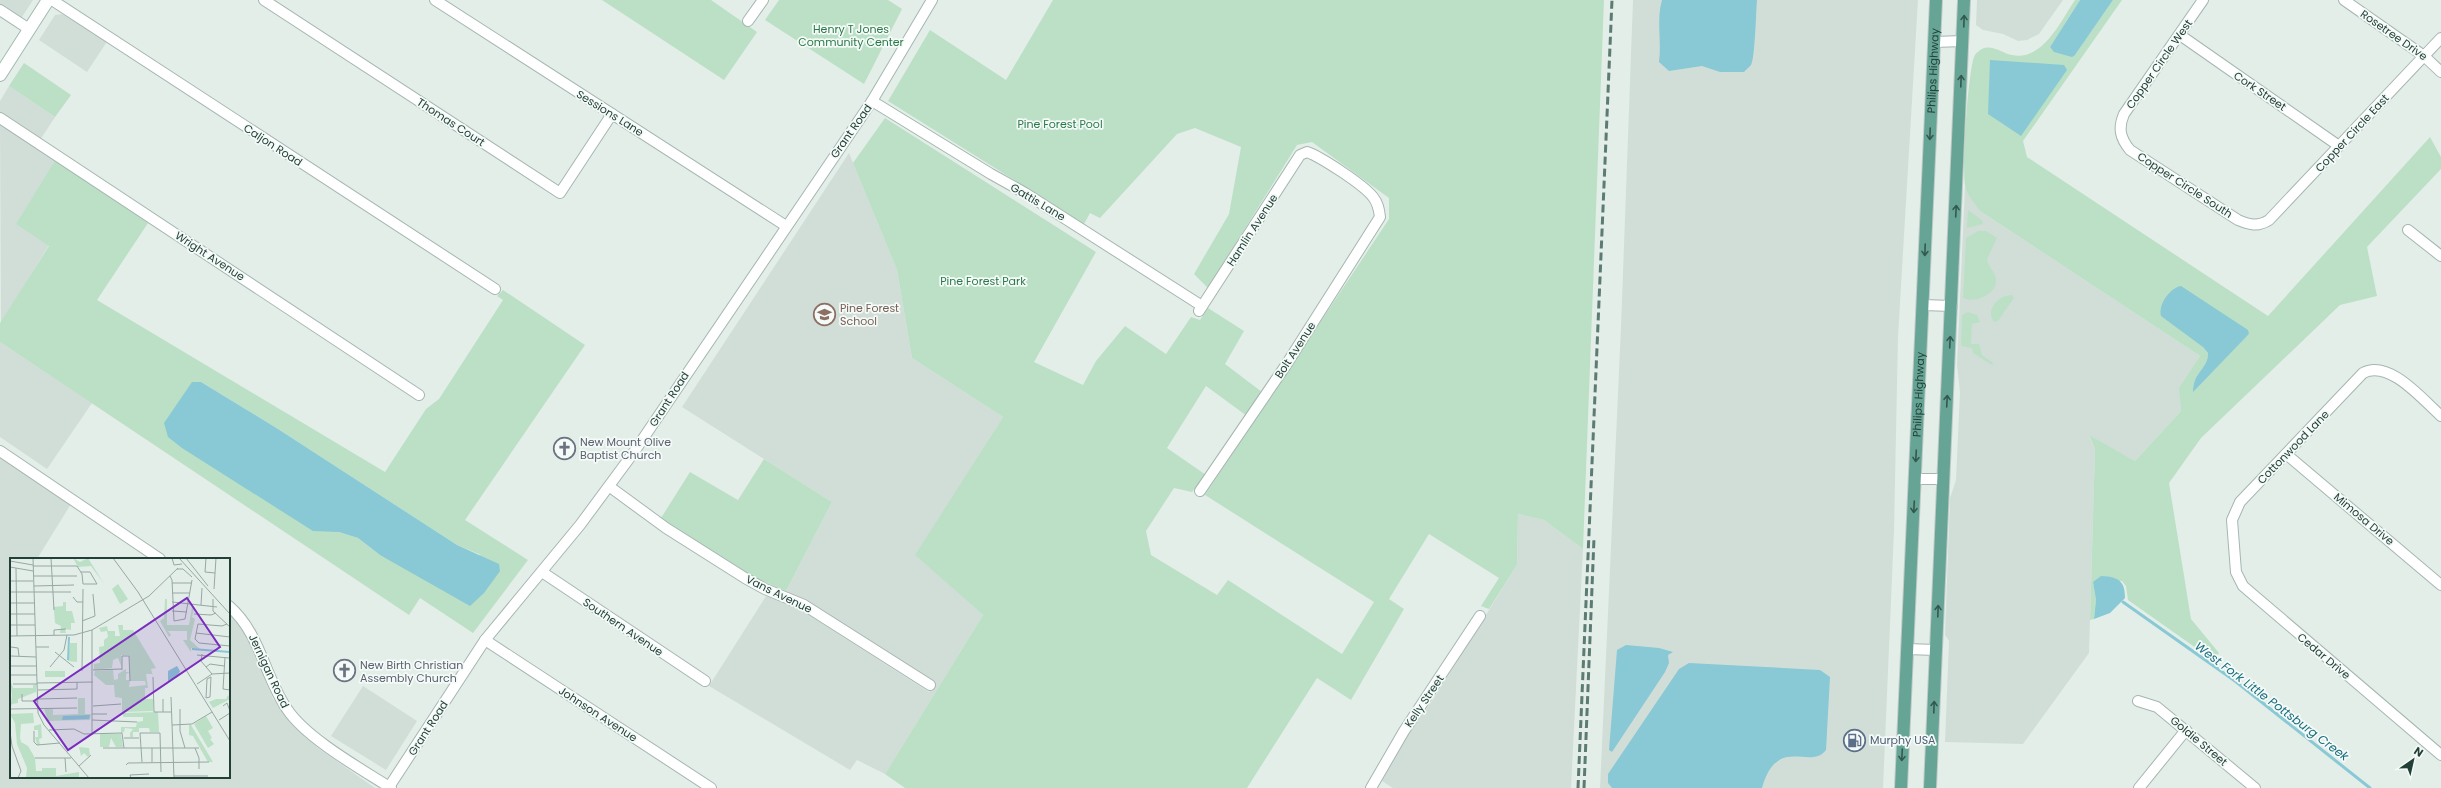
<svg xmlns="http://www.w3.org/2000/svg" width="2441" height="788" font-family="Poppins,sans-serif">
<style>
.built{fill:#d1ded8}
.green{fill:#bbe0c5;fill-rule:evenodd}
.water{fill:#89c8d5}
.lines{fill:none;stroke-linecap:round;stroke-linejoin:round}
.stream{stroke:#89c8d5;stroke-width:3}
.minor-casing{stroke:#a5b6b0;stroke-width:12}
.secondary-casing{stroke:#a1bab1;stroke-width:14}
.primary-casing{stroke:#c1cac7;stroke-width:14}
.minor{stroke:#fff;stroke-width:10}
.secondary{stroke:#fff;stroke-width:12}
.primary{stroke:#66a595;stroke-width:12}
.rail{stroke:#5c7b73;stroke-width:3;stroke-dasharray:8 4;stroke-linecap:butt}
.oneway{stroke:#33594f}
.labels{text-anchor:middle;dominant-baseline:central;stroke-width:3.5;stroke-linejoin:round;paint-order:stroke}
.park-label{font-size:11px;fill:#2a7949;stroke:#f4faf7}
.street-label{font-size:11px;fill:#224038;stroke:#f4faf7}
.education-label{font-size:11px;fill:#785e54;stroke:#f4faf7;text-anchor:start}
.worship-label{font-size:11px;fill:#5b616d;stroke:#f4faf7;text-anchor:start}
.service-label{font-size:11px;fill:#4e5e75;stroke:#f4faf7;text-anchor:start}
.water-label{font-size:12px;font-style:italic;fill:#196d7f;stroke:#f4faf7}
.inset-river{fill:none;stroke:#89c8d5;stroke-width:2}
.inset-road{fill:none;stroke:#96a8a2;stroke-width:1}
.view{fill:#7b2cbf;fill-opacity:0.15;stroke:#7b2cbf;stroke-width:2}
.inset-edge{fill:none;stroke:#224038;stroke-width:2}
</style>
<rect width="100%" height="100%" fill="#e3eee9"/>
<g class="built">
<path d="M0,0h33l-13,20 -20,-13z"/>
<path d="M1633,0h285l-20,337 -4,194 -11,257h-283l21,-461z"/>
<path d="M1977,0h86l-24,34 -12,6 -9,1 -15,-7 -20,-4 -7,-5z"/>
<path d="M62,14l46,26 -21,32 -48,-32 16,-25z"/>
<path d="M9,86l46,31 -15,23 -40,-28v-11z"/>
<path d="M0,125l9,3 47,31 -7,86 -48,79z"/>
<path d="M849,153l48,117 15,88 91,59 -87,138 67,60 -98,159 -28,-14 -7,10 -141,-84 57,-90 27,9 136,87 5,-9 -148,-92 46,-89 -150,-95z"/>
<path d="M1965,186l15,25 220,145 -20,32 1,23 -46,50 -46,-25 6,13 -6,204 -66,91 -78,-2 4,-101 -4,-6 5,-137 6,-18 4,-88 -3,-27z"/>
<path d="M0,342l92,61 -45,66 -47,-32z"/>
<path d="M0,458l71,46 -34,55h-26v218h218v-164l17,22 27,64 21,28 24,21 57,40h-375z"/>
<path d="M1518,514l26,6 39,29 -12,239h-178l-11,-7 25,-45 27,-38 83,-133z"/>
<path d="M363,686l54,35 -31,49 -55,-34z"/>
</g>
<g class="green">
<path d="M602,0h109l46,32 -33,48z"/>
<path d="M779,0h109l14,9 -38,75 -99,-64z"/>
<path d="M1053,0h551l-21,549 -39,-29 -26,-6 -1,51 -28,44 -8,-3 18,-28 -70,-44 -40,65 15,10 -53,91 -34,-22 -70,110h-342l-20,-14 98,-159 -68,-60 88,-138 -91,-59 -15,-88 -44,-107 32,-45 211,134 -62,110 49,23 13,-24 29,-35 41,28 25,-37 9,3 8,-12 36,23 -19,33 37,28 -15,24 -41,-30 -39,62 39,27 -14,17 -18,-4 -28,43 5,24 66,40 11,-15 114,74 32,-52 -169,-107 184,-276v-21l-77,-56 -15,3 -89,143 -14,-14 35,-60 12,-67 -46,-19 -18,6 -77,84 -10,-5 -6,11 -196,-123 42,-71 76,50z"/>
<path d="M2075,0h5l-30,47 25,8 38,-55h9l-99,141 4,16 241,159 162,-179 11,20v12l-74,78 10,49 -37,9 -139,133 -32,45 22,136 28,34 -6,7 -85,-60 -2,-14 -4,-5 -29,1 3,18 -2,19 -4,1 5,-171 -6,-14 46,26 46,-50 -2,-23 21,-32 -220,-145c-5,-7 -14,-18 -15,-26 -3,-16 3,-119 10,-130 1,-2 5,-5 7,-6 7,-4 17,1 23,4 35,14 54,-29 70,-53zM2249,334l-56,57c0,-19 15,-21 15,-38l-5,-6z"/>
<path d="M24,63l47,32 -16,22 -46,-31z"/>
<path d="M56,159l92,64 -51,77 288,172 41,-63 13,-10 64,-99 -6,-4 6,-6 82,55 -120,175 63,40 -55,73 -53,-35 -11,17 -409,-273v-19l49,-77 -33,-22zM201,382l77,47 179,116 24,10h-101l-22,-17 -19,-6z"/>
<path d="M1968,210l14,10 1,4 -16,4z"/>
<path d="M1978,231h8l11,7 -10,21c1,8 8,12 9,20 2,15 -21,25 -33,19l3,-60z"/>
<path d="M2005,296l7,-1 2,3 -16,23 -4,1c-8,-11 1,-22 11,-26z"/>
<path d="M1968,312l9,3 3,7 -8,2 -1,20h8l3,11 11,8 -1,2 -19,-12 -1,-5 -11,-2 1,-31z"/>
<path d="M764,459l68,43 -46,89 -34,-14 -91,-59 29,-46 48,28z"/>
</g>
<g class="water">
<path d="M1662,0h95c-1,12 -2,58 -6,65 -2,2 -5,5 -7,7h-24l-18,-6 -33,5 -10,-9c3,-21 -3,-42 3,-62z"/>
<path d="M2080,0h33l-38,55 -3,2 -18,-5 -4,-5z"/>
<path d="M1990,60l74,5 3,5 -46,66 -33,-22z"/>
<path d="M2181,286l67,44 1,4 -56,58c0,-21 15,-22 15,-39l-5,-6 -42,-31c-3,-12 9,-28 20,-30z"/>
<path d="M192,382h9l77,47 179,116 42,19 1,7 -16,22 -14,13 -90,-51 -22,-17 -19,-6 -26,-1 -131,-83 -14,-11 -4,-14z"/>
<path d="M2101,576c17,1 24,4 24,22l-15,15 -16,6 2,-19 -3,-18z"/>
<path d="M1626,645l33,3 14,4 -5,3 1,8 -4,9 -53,80 -3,-2 8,-100z"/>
<path d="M1689,663l131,7 10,7 -4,73c-16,21 -49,-16 -64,38h-150l-4,-5v-9l71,-105z"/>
</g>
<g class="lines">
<path class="stream" d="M2123,602l112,79 135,107"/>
<defs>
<g id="minor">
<path d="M52,0l443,289"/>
<path d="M264,0l296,193 52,-79"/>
<path d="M435,0l351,226"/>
<path d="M2203,0l-79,114c-6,14 -4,24 6,36l108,70c12,5 20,7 31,0l172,-182"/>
<path d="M2344,0l80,56 17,16"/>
<path d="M0,10l29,19"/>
<path d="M748,21l15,-21"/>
<path d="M2180,35l159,111"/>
<path d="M1934,42l29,-1"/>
<path d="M872,101l119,73 34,19 177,113"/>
<path d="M0,118l419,277"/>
<path d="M2408,230l33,26"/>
<path d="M1923,305l29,1"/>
<path d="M1199,311l101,-156 7,-3c14,5 57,33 66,45 5,6 6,12 7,20l-94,148 -86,126"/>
<path d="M2441,416c-19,-17 -52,-57 -78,-43l-123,129 -8,18 4,52 7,14 198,169"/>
<path d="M0,451l160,108"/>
<path d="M2286,454l155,131"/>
<path d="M1915,479h29"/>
<path d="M610,487l56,41 79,50 20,11 39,16 126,80"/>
<path d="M542,572l163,109"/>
<path d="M229,606c32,28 35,70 58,103 19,29 74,60 104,79"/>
<path d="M485,640l226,148"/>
<path d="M1907,649l29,1"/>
<path d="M2138,701l19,6 98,81"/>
<path d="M389,787l96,-147 95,-115 54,-73 238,-351 60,-101"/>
<path d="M1371,788l33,-57 76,-115"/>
<path d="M2139,788l47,-58"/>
</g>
<path id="secondary" d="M0,75l48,-75"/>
<g id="primary">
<path id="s1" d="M1901,788l35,-788"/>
<path d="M1930,788l34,-788"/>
</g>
</defs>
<use href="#minor" class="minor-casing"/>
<use href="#secondary" class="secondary-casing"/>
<use href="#primary" class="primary-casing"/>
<use href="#minor" class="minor"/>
<use href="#secondary" class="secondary"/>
<use href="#primary" class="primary"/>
<g class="rail">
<path d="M1578,788l34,-788"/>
<path d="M1584,788l10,-250"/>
</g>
</g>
<defs><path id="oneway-shaft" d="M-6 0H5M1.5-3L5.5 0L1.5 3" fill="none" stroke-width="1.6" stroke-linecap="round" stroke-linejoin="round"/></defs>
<g class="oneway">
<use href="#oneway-shaft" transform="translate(1964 21) rotate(-88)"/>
<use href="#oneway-shaft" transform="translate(1961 81) rotate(-88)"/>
<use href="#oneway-shaft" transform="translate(1930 134) rotate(92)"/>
<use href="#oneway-shaft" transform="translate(1956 211) rotate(-87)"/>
<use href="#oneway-shaft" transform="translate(1925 250) rotate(92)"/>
<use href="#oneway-shaft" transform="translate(1950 342) rotate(-87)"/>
<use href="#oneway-shaft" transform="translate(1947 401) rotate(-87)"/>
<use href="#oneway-shaft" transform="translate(1916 456) rotate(93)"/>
<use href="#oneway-shaft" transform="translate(1914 507) rotate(93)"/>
<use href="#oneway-shaft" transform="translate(1938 611) rotate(-88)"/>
<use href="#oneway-shaft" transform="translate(1934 707) rotate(-88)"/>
<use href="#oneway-shaft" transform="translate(1902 755) rotate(93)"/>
</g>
<defs>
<symbol id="school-ring" viewBox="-11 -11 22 22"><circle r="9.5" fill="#f4faf7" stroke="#8d6e63" stroke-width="1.5"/><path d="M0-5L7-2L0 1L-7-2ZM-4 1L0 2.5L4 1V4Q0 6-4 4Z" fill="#8d6e63"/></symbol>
<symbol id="church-ring" viewBox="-11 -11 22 22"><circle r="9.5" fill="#f4faf7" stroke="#6b7280" stroke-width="1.5"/><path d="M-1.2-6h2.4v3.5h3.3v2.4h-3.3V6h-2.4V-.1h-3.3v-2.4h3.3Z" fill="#6b7280"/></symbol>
<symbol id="fuel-ring" viewBox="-11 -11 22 22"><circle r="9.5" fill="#f4faf7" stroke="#5c6f8a" stroke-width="1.5"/><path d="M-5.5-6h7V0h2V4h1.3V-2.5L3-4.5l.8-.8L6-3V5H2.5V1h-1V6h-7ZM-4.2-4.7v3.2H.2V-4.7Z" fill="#5c6f8a"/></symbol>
</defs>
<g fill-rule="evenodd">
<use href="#school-ring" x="812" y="302" width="25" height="25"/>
<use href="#church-ring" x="552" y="436" width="25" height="25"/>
<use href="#church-ring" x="332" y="658" width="25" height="25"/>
<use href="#fuel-ring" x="1842" y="728" width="25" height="25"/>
</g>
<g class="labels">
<g class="park-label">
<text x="851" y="29">Henry T Jones<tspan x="851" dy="13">Community Center</tspan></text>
<text x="1060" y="124">Pine Forest Pool</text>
<text x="983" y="281">Pine Forest Park</text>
</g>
<g class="street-label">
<text transform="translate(2394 35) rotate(35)">Rosetree Drive</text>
<text transform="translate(2159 64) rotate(-55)">Copper Circle West</text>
<text stroke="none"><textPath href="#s1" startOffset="718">Philips Highway</textPath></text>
<text transform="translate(2260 91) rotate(34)">Cork Street</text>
<text transform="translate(610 113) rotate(32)">Sessions Lane</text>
<text transform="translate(451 122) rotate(33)">Thomas Court</text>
<text transform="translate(851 131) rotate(-55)">Grant Road</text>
<text transform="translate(2352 133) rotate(-47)">Copper Circle East</text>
<text transform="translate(273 145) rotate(33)">Caljon Road</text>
<text transform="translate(2185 185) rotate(33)">Copper Circle South</text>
<text transform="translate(1038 202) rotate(31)">Gattis Lane</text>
<text transform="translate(1252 230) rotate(-57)">Hamlin Avenue</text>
<text transform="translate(210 256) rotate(33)">Wright Avenue</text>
<text transform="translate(1295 350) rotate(-57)">Bolt Avenue</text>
<text stroke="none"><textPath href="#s1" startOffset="394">Philips Highway</textPath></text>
<text transform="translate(669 399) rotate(-57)">Grant Road</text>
<text transform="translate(2293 447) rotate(-46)">Cottonwood Lane</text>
<text transform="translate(2364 519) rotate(40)">Mimosa Drive</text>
<text transform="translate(779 594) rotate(26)">Vans Avenue</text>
<text transform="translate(623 627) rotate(34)">Southern Avenue</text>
<text transform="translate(2324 656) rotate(40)">Cedar Drive</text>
<text transform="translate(269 671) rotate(65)">Jernigan Road</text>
<text transform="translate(1424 701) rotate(-56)">Kelly Street</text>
<text transform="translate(598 714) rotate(33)">Johnson Avenue</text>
<text transform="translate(428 728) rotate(-57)">Grant Road</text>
<text transform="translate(2199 741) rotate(40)">Goldie Street</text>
</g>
<g class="education-label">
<text x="840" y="308">Pine Forest<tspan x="840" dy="13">School</tspan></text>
</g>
<g class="worship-label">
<text x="580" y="442">New Mount Olive<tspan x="580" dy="13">Baptist Church</tspan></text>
<text x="360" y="665">New Birth Christian<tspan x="360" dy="13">Assembly Church</tspan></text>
</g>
<g class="service-label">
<text x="1870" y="740">Murphy USA</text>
</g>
<g class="water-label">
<text transform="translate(2272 701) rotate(37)">West Fork Little Pottsburg Creek</text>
</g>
</g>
<g transform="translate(10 558)">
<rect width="220" height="220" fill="#e3eee9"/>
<path d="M63,0l7,4 8,-4 16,26 -13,-18 -13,1zM108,26l10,15 -8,5 -8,-15zM155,41h2v26h22l3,-18 2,1 -2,9 3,2 -5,21 10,9 -9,-1v4l-8,-12h4v-9h-19l3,4 -2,2 -9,-16 4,-3zM53,44h3v9h6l3,12h-4v7l-6,-1 1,4h-6l1,-7 -6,-3 -1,-13v-3l9,-1zM108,67h5v5h10l23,38 -5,1 2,7 -1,-2h-6l2,14h-3v11h8v12l-31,1v-14l-7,-1 -1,-12h-8l-12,-10 1,-4 18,-1 1,10 4,-1v-5l8,-5v3h4l-4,2v6h4l-1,7 17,-2 -1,-4h-15l-1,-26h-8l1,13 -4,-10 -5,2 -1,8 -18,2v-6l6,-1 -1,-16 5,-1v-6l4,-3 -1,-6 -6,1 -2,-4 8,-2 1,5h7v5h5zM60,85h7v19l-9,-1zM35,113h20v6h-20zM0,121l3,9h20v-3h3v7l-18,7v4l-6,1 -2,4 2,-12zM218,137l2,4 -17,9 -4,-6 7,-3h10zM68,140h7v16h6l-1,6 -47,1h5l-4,-13 9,1v6l25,-1zM148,154l1,20h-9l-1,-4h-10v4h-6v5h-3v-4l3,-4 -8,-1 -1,4 -3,1v-6h15l1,-5 6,-1v-4h-20v-4zM23,155l1,10 -13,1 -1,13 1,5 7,4 7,12 1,13h6v-3h14v8l23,-4v6h-53l1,-10 -10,-24 -2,-21 -5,-9zM196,158l7,12 -5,3 4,7 -2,1 4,5 -6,4 -14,-24zM31,166l1,14 -3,1 1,6h-3l-2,-8h3v-7h-4v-4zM179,167h2l22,37h-5l-15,-26 -4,-1zM90,176h21l2,13h-7l-5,-9 -2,9h-9zM69,189l10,1 1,7 -2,2 -4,-4 -3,3z" fill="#bbe0c5"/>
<path d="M167,108l3,5 -3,6 -9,5v-11zM80,157l-1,4 -27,1 1,-4z" fill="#89c8d5"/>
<path class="inset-river" d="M182,91l38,3M58,102l1,-23"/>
<path class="inset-road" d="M23,0l5,155 6,12 45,53M41,0l3,52M103,0l25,34 92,149M162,0l2,7 8,-1M169,0l51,56M176,0l22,28M196,0l-1,14 10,1M0,3l23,4M23,8h44l5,8 1,10h14l-7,-12h-9M0,9l23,4M6,10l1,68M167,11h6l9,8M24,18h43M160,18l2,4 2,41 11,-2 7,-39M0,23h23M162,25h19M24,28l40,-1M204,31l2,-31M0,34h25M25,34h36M162,35h18M63,39l4,5h6M203,41v12l17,16M162,44l45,5M0,45h25M191,47l1,-17M162,53l15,1M0,56h25M184,56l17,1 5,-2M72,63l13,-5 -2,-22M217,66l-5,2 -24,-2 -3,15 4,4 31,3M0,67h25M186,75l34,4M44,77v-5l12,-1M0,78l64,-1 18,-5 57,-34 29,-28M1,89l7,1 1,8M26,89h13M45,94l19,15M192,96l-1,7 11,13M187,97l32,3M1,98l25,1M215,99l-2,32 7,1M0,108h26M40,109l14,-17 3,-15M196,109l4,-3 14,2M83,112l29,-1M112,112v-14h7l1,25M72,113l1,-82M0,117h27M143,119l1,35h17M201,119l-1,20 -4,1 1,-19zM27,125l56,-1M3,126h24M187,126l15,-10 18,-1M28,132l39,-1v-7M12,136v7h15M161,139l3,81M28,141l39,-1M153,141v13M83,148l28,-2M213,148l4,-3 3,8M0,151l67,-1M170,151v22l5,17M82,156h15M82,162l45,2M209,162l11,-7M162,167l20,-1 20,-12M39,172l25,-1 10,5 38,-1 2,15M24,173v11l3,3 23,-2M0,174l2,14 9,25 -3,7M82,176v-104M114,180h15M93,190h96M142,190v14M185,190l4,10v11M25,200h36M55,200l1,14M132,204l-2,-29h20l1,39M116,207l2,-2 81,-1M69,208l12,-11M164,218h34M121,220l-1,-3 19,-1"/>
<path class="view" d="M177,40l33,49 -152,103 -34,-49z"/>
<rect width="220" height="220" class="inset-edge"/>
</g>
<g transform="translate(2413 760) rotate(34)" stroke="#f4faf7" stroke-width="3" paint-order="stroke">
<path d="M0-3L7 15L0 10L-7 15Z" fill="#224038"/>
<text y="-6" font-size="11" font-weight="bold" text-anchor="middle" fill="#224038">N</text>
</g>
</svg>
